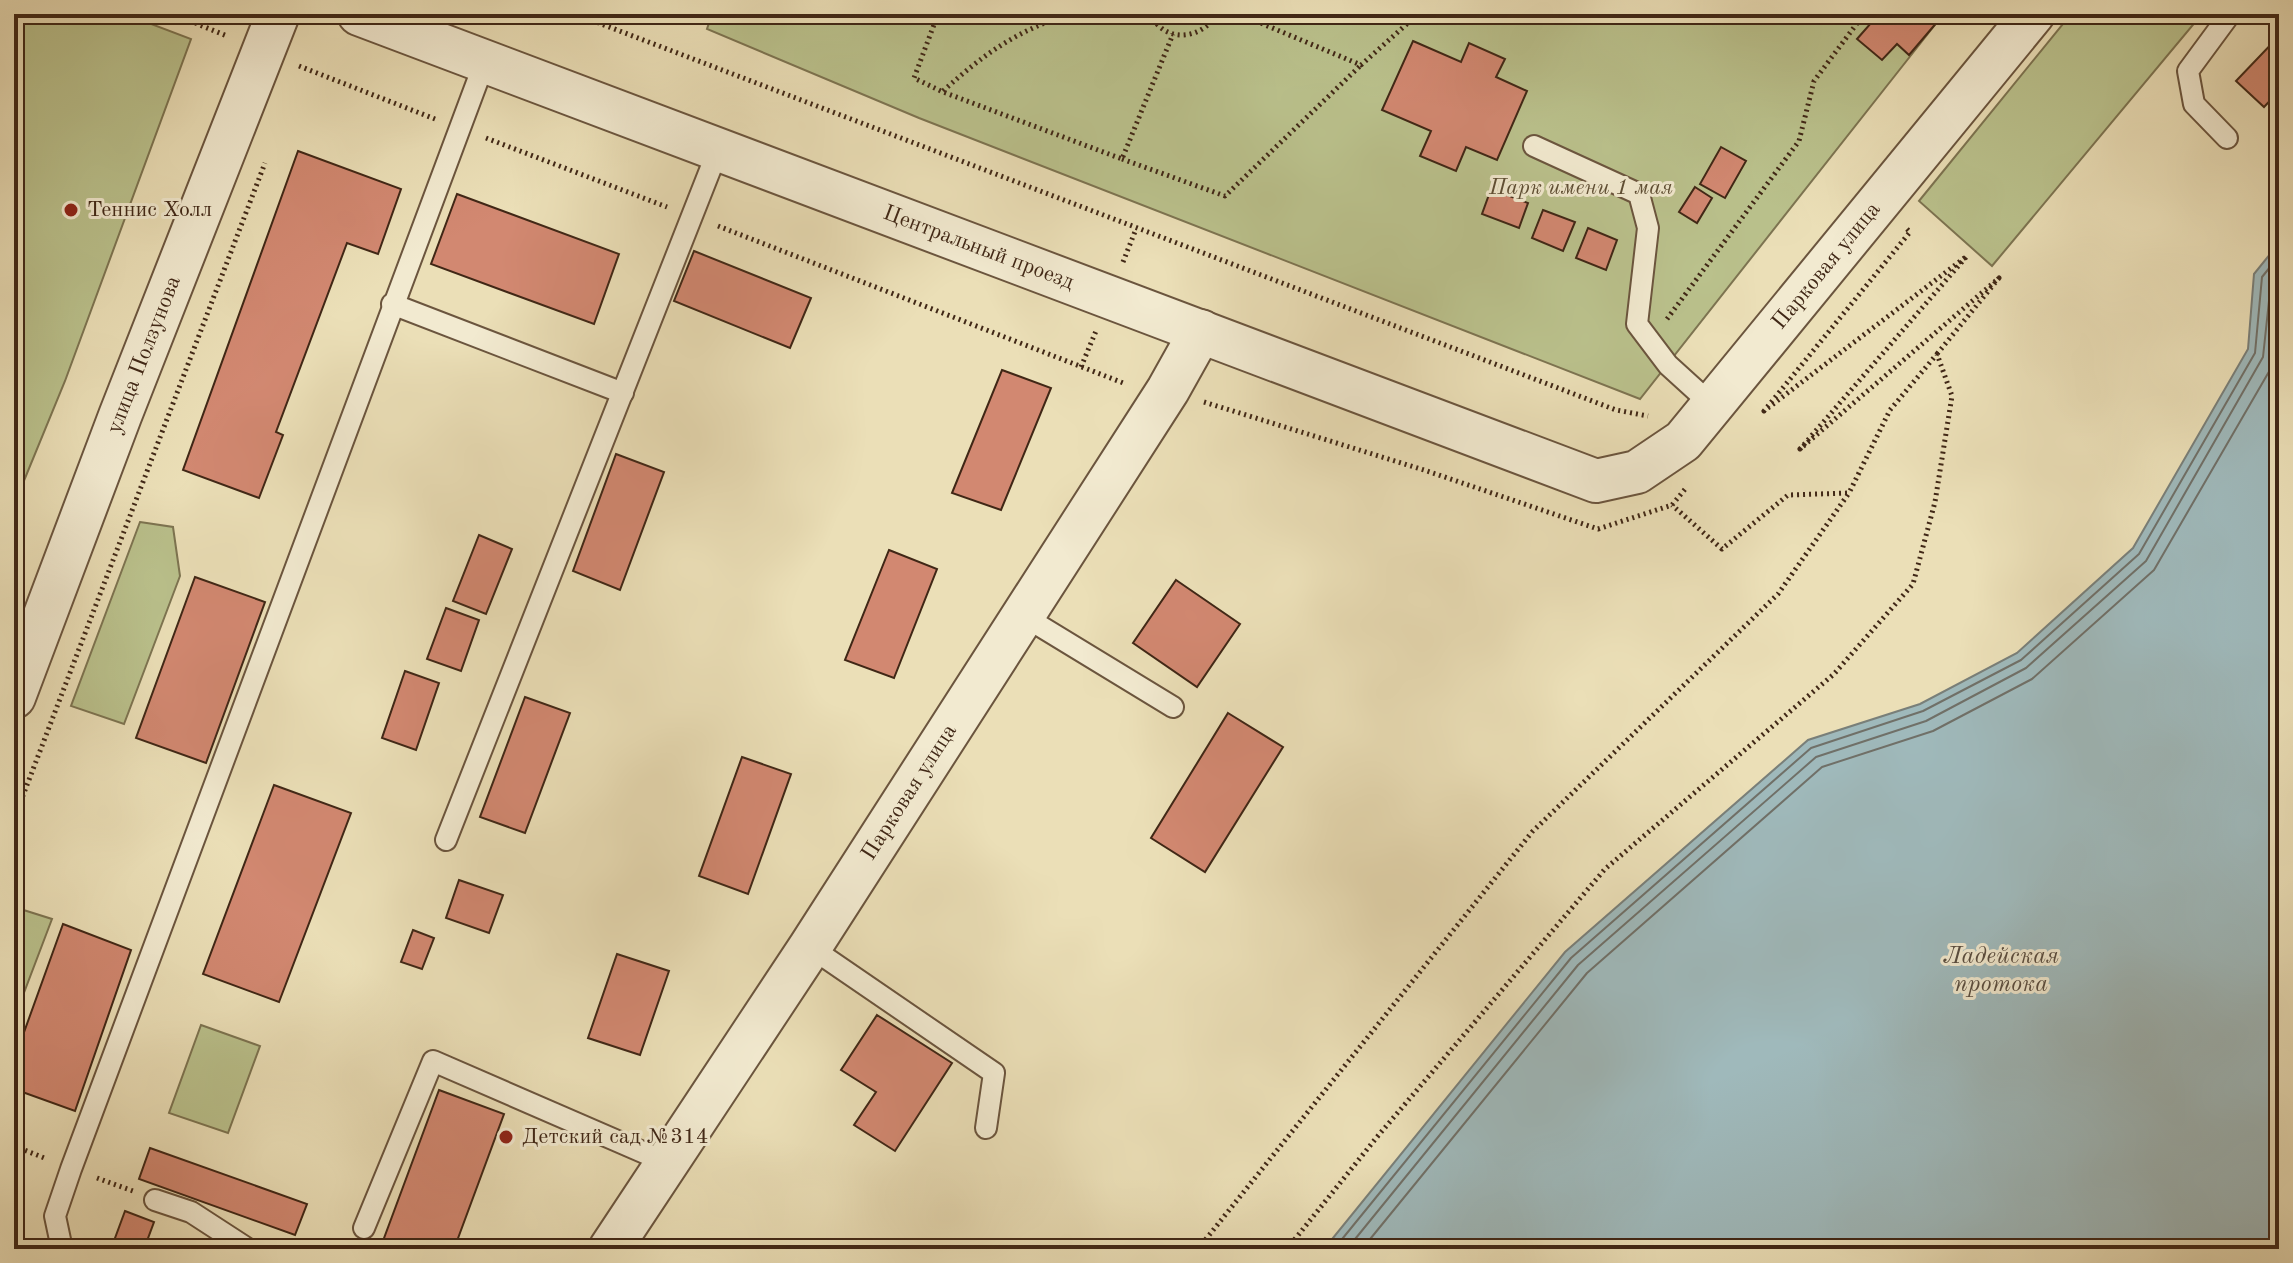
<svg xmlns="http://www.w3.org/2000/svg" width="2293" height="1263" font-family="'Old Standard TT',serif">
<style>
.green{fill:#bac18c;stroke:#7d7451;stroke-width:2}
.water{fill:#9fb9bb;stroke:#797f79;stroke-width:2}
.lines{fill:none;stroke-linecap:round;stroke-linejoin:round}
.shore{stroke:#707068;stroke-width:2}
.building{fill:#d28871;stroke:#402716;stroke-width:2}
.lane-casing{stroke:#6b553e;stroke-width:24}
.street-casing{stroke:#6b553e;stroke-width:46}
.path{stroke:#402716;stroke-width:5;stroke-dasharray:2 4;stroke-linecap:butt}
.lane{stroke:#f2ead0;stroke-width:20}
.street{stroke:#f2ead0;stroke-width:42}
.poi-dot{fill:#8f2418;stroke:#f2ead0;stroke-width:3}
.labels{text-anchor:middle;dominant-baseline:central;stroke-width:6;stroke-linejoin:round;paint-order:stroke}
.park-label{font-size:22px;font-style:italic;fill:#5e4e34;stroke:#f2ead0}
.poi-label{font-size:22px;fill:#402716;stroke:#f2ead0;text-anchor:start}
.street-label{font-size:22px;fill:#402716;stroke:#f2ead0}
.water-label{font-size:24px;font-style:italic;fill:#584c3f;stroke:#f2ead0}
</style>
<rect width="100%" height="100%" fill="#ebdfb7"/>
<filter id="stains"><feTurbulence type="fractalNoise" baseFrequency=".0025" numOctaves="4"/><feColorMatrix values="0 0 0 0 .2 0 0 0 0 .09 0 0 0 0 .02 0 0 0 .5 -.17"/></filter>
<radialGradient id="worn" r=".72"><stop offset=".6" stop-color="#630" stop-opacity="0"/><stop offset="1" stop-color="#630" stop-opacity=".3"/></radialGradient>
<g class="green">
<path d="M14,14h111l66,25 -126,342 -51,124z"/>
<path d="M712,14h1218l8,7 -298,378 -721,-281 -212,-89z"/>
<path d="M2071,14h131l-210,252 -73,-65z"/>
<path d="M140,522l33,5 7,49 -56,148 -53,-18z"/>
<path d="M14,907l38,12 -38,100z"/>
<path d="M201,1025l59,21 -32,87 -59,-20z"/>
</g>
<path class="water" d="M2279,243v1006h-955l241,-297 243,-212 112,-36 97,-51 116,-105 115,-199 6,-75z"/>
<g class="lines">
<g class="shore">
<path d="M1334,1249l237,-291 240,-210 112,-37 98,-51 118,-106 116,-201 7,-76 17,-21"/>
<path d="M1347,1249l231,-284 238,-208 110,-36 100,-53 120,-107 117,-204 8,-75 8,-11"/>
<path d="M1362,1249l225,-276 235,-206 111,-36 99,-52 122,-109 120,-207 5,-30"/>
</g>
</g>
<g class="building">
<path d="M1872,14h58l8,7 -29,34 -12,-11 -15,16 -25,-21 15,-17 -4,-3z"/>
<path d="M2279,36v55l-15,16 -28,-26z"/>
<path d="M1413,41l48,21 8,-19 36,16 -9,18 31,14 -30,69 -31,-13 -10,24 -36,-15 11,-25 -49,-21z"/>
<path d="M1721,147l25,14 -21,37 -25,-14z"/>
<path d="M298,151l103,38 -23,65 -31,-11 -71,189 7,3 -24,63 -76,-28z"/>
<path d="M1695,187l17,11 -15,25 -18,-11z"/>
<path d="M1491,189l37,14 -9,25 -37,-14z"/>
<path d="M457,194l162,60 -25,70 -163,-60z"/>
<path d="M1543,210l32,12 -12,29 -31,-13z"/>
<path d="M1588,228l29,12 -11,30 -30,-12z"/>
<path d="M694,251l117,47 -21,50 -116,-47z"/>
<path d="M1002,370l49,18 -50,122 -49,-17z"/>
<path d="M616,454l48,18 -44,118 -47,-19z"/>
<path d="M479,535l33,14 -26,65 -33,-13z"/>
<path d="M889,550l48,19 -43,109 -49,-18z"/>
<path d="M195,577l70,25 -59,161 -70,-25z"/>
<path d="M1176,580l64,44 -43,63 -64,-44z"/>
<path d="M446,608l33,12 -18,51 -34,-12z"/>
<path d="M405,671l34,12 -23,67 -34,-12z"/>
<path d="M525,697l45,16 -45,120 -45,-16z"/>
<path d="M1228,713l55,34 -78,125 -54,-34z"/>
<path d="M742,757l49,17 -43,120 -49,-18z"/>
<path d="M274,785l77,28 -72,189 -76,-28z"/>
<path d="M459,880l44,15 -14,38 -43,-15z"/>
<path d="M63,924l68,26 -56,161 -61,-22v-29z"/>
<path d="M413,930l21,8 -12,31 -21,-7z"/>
<path d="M617,954l52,17 -29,84 -52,-17z"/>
<path d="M877,1015l75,48 -57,88 -41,-26 22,-33 -35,-22z"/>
<path d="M439,1090l65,24 -50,135h-74z"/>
<path d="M150,1148l157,56 -12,31 -156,-56z"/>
<path d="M125,1211l29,11 -7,19 21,8h-57z"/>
</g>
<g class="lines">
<defs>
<g id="lane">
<path d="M2227,138l-33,-34 -6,-33 42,-57"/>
<path d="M1534,146l105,48 9,34 -11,96 31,41 44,40"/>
<path d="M392,304l231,89"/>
<path d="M1022,615l151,92"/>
<path d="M446,840l272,-690"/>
<path d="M810,947l184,126 -8,55"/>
<path d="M155,1200l36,12 57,37"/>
<path d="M364,1228l69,-167 235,102"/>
<path d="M62,1249l-7,-33 16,-47 414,-1108"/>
</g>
<g id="street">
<path id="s1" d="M359,14l1237,467 41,-9 46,-31 350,-427"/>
<path id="s2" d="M14,697l106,-281 158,-402"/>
<path id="s3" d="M610,1249l200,-302 358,-557 33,-59"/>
</g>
</defs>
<use href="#lane" class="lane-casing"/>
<use href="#street" class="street-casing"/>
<g class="path">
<path d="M173,14l54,22"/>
<path d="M575,14l1041,396 32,6"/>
<path d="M938,14l-24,64 29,14 179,67 51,-125"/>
<path d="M1150,14c15,30 51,26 67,0"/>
<path d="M1239,14l122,51 57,-51"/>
<path d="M299,66l136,53"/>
<path d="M943,91c41,-37 74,-61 128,-77"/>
<path d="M486,138l181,69"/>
<path d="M1122,159l103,37 136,-131"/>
<path d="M718,226l408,158"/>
<path d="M1907,229l3,3 -146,179 203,-155 -167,193 199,-171 -62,76"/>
<path d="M1123,262l13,-33"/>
<path d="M1667,319l132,-178 15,-60 50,-67"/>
<path d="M1081,367l15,-36"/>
<path d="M1204,402l220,68 174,59 74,-24 14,-17"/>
<path d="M14,819l251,-656"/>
<path d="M14,1146l33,13"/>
<path d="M97,1178l36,13"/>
<path d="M1198,1249l334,-417 246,-238 71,-101 -61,2 -66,54 -50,-44"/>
<path d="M1287,1249l90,-112 228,-268 229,-195 79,-90 22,-82 17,-106 -15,-42 -47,56 -41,83"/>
</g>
<use href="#lane" class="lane"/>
<use href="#street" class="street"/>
</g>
<g class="poi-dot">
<circle cx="71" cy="210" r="8"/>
<circle cx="506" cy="1137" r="8"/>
</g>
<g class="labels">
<g class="park-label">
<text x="1581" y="188">Парк имени 1 мая</text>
</g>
<g class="poi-label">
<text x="87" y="210">Теннис Холл</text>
<text x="522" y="1137">Детский сад №314</text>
</g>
<g class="street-label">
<text stroke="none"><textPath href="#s1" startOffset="662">Центральный проезд</textPath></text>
<text stroke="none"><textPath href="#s1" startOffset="1646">Парковая улица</textPath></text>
<text stroke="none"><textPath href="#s2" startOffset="366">улица Ползунова</textPath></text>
<text stroke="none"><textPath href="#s3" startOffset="546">Парковая улица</textPath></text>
</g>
<g class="water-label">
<text x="2001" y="957">Ладейская<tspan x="2001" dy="28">протока</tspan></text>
</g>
</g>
<rect width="2293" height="1263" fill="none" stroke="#ebdfb7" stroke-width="48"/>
<rect x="16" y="16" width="2261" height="1231" fill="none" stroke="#402716" stroke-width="4"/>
<rect x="24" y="24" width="2245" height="1215" fill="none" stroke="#402716" stroke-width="2"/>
<rect width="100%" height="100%" filter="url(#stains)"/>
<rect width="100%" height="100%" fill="url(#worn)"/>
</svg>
